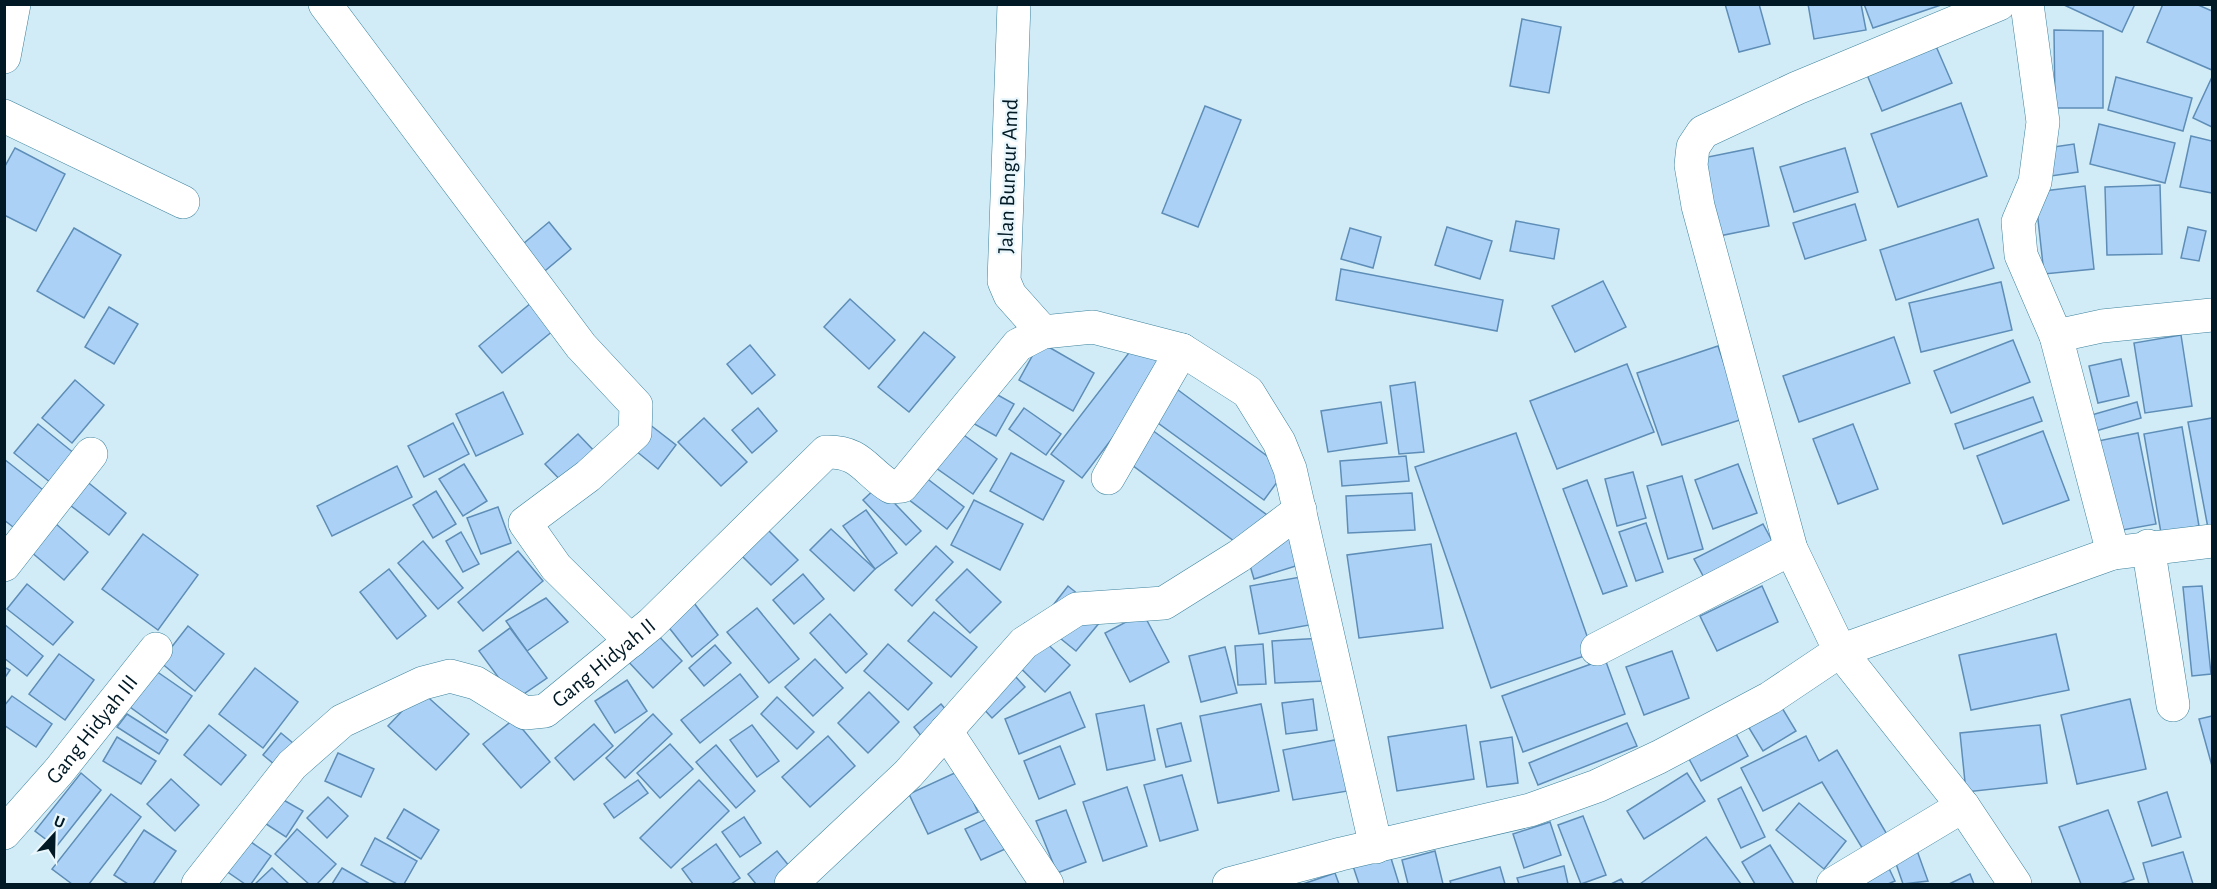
<svg xmlns="http://www.w3.org/2000/svg" width="2217" height="889" font-family="'Alegreya Sans',sans-serif">
<style>
.building{fill:#abd2f6;stroke:#5e8db7;stroke-width:1.5}
.lines{fill:none;stroke-linecap:round;stroke-linejoin:round}
.minor-casing{stroke:#3c829d;stroke-width:34}
.minor{stroke:#fff;stroke-width:33}
.labels{text-anchor:middle;dominant-baseline:central;stroke-width:4.5;stroke-linejoin:round;paint-order:stroke}
.street-label{font-size:22px;fill:#001924;stroke:#e9f7fc}
</style>
<rect width="100%" height="100%" fill="#d1ecf7"/>
<g class="building">
<path d="M1725,4h34l11,40 -31,8z"/>
<path d="M1808,4h53l5,26 -52,9z"/>
<path d="M1864,4h80l-71,24z"/>
<path d="M2062,4h73l-13,28z"/>
<path d="M2163,4h33l16,7v59l-65,-28z"/>
<path d="M1522,19l39,8 -12,66 -39,-7z"/>
<path d="M2054,30l49,1v77h-48z"/>
<path d="M1932,37l20,46 -70,28 -19,-46z"/>
<path d="M2116,77l76,21 -9,33 -75,-21z"/>
<path d="M2212,77v50l-19,-9z"/>
<path d="M1961,103l26,73 -89,31 -27,-73z"/>
<path d="M1205,106l36,14 -43,107 -36,-14z"/>
<path d="M2099,124l76,19 -10,40 -75,-19z"/>
<path d="M2191,136l21,5v52l-32,-6z"/>
<path d="M2074,144l4,28 -34,5 -4,-28z"/>
<path d="M15,148l50,26 -29,57 -32,-16v-47z"/>
<path d="M1753,148l16,78 -50,10 -16,-78z"/>
<path d="M1845,148l13,44 -64,20 -14,-45z"/>
<path d="M2160,185l2,69 -55,1 -2,-68z"/>
<path d="M2085,186l9,83 -50,5 -9,-82z"/>
<path d="M1855,204l11,36 -61,19 -12,-36z"/>
<path d="M1978,219l16,49 -98,32 -16,-50z"/>
<path d="M1516,221l43,8 -5,30 -44,-8z"/>
<path d="M549,222l22,27 -31,26 -23,-26z"/>
<path d="M1447,227l45,14 -12,38 -45,-14z"/>
<path d="M2188,227l18,4 -7,30 -18,-3z"/>
<path d="M74,228l47,27 -37,63 -47,-27z"/>
<path d="M1350,228l31,9 -8,31 -32,-9z"/>
<path d="M1341,269l162,31 -6,31 -161,-31z"/>
<path d="M1603,281l23,46 -51,25 -23,-46z"/>
<path d="M2001,282l11,48 -91,22 -12,-49z"/>
<path d="M850,299l45,41 -26,29 -45,-42z"/>
<path d="M531,303l23,27 -52,43 -23,-27z"/>
<path d="M109,307l29,17 -24,40 -29,-17z"/>
<path d="M924,332l31,25 -46,55 -31,-25z"/>
<path d="M2181,335l11,71 -47,7 -11,-70z"/>
<path d="M1894,337l16,46 -111,39 -16,-46z"/>
<path d="M2013,340l17,42 -79,31 -17,-42z"/>
<path d="M1138,341l30,24 -86,113 -31,-24z"/>
<path d="M1040,342l54,31 -21,38 -54,-31z"/>
<path d="M750,345l25,30 -23,19 -25,-30z"/>
<path d="M1718,346l25,73 -81,26 -25,-72z"/>
<path d="M2121,359l8,37 -31,7 -9,-37z"/>
<path d="M1627,364l27,68 -97,37 -27,-68z"/>
<path d="M75,380l29,25 -32,38 -30,-25z"/>
<path d="M1415,382l9,70 -25,2 -9,-68z"/>
<path d="M1170,384l116,86 -22,30 -117,-85z"/>
<path d="M987,389l27,15 -18,32 -27,-15z"/>
<path d="M503,392l20,42 -47,22 -20,-42z"/>
<path d="M2033,397l9,24 -78,28 -9,-25z"/>
<path d="M1381,402l6,41 -59,9 -7,-41z"/>
<path d="M2137,402l4,16 -49,14 -4,-16z"/>
<path d="M758,408l19,23 -25,22 -20,-23z"/>
<path d="M1024,408l37,26 -15,21 -37,-26z"/>
<path d="M704,418l43,44 -26,24 -43,-44z"/>
<path d="M2212,418v109l-4,1 -20,-106z"/>
<path d="M453,423l16,31 -45,23 -16,-31z"/>
<path d="M38,424l37,30 -24,29 -37,-30z"/>
<path d="M649,424l27,21 -18,24 -28,-23z"/>
<path d="M1853,424l25,65 -40,15 -25,-65z"/>
<path d="M1148,427l119,88 -25,32 -118,-88z"/>
<path d="M2182,427l17,99 -38,7 -17,-99z"/>
<path d="M954,428l43,31 -24,35 -44,-31z"/>
<path d="M2043,431l26,69 -66,24 -26,-68z"/>
<path d="M1516,433l77,220 -102,35 -76,-221z"/>
<path d="M2138,433l18,91 -39,7 -19,-90z"/>
<path d="M578,434l20,21 -33,30 -20,-21z"/>
<path d="M1011,453l53,28 -21,39 -53,-29z"/>
<path d="M1406,456l3,25 -67,5 -2,-25z"/>
<path d="M4,459l43,34 -30,37 -13,-10z"/>
<path d="M464,464l23,37 -24,15 -24,-37z"/>
<path d="M1738,464l19,49 -44,16 -18,-49z"/>
<path d="M397,466l15,31 -80,39 -15,-30z"/>
<path d="M1633,472l13,46 -29,8 -12,-47z"/>
<path d="M80,476l46,37 -17,22 -47,-36z"/>
<path d="M1682,476l21,73 -35,10 -21,-73z"/>
<path d="M925,477l39,30 -17,22 -39,-30z"/>
<path d="M1587,480l40,106 -24,8 -40,-105z"/>
<path d="M878,486l43,45 -15,14 -43,-45z"/>
<path d="M436,491l20,33 -23,14 -20,-33z"/>
<path d="M1412,493l3,37 -67,3 -2,-37z"/>
<path d="M974,500l49,24 -23,46 -49,-25z"/>
<path d="M498,507l13,36 -30,11 -14,-36z"/>
<path d="M866,510l31,43 -22,16 -32,-43z"/>
<path d="M55,523l33,29 -24,28 -34,-29z"/>
<path d="M1646,523l17,49 -27,9 -17,-49z"/>
<path d="M1763,524l14,26 -69,35 -14,-26z"/>
<path d="M767,529l31,31 -27,25 -31,-31z"/>
<path d="M831,529l44,40 -21,22 -44,-41z"/>
<path d="M461,532l18,32 -16,8 -17,-31z"/>
<path d="M143,534l55,41 -40,55 -56,-41z"/>
<path d="M1290,536l9,29 -45,14 -9,-30z"/>
<path d="M423,541l40,47 -25,21 -40,-46z"/>
<path d="M1431,544l12,84 -84,10 -12,-83z"/>
<path d="M936,546l17,16 -41,44 -17,-16z"/>
<path d="M518,551l25,30 -60,50 -25,-29z"/>
<path d="M389,569l37,47 -29,23 -37,-47z"/>
<path d="M967,569l34,33 -31,31 -34,-33z"/>
<path d="M803,574l21,25 -30,25 -21,-24z"/>
<path d="M1306,576l9,48 -56,10 -9,-48z"/>
<path d="M27,584l46,38 -20,23 -46,-36z"/>
<path d="M1068,586l37,30 -29,35 -36,-29z"/>
<path d="M1762,586l16,36 -61,29 -17,-35z"/>
<path d="M2202,586l9,88 -19,2 -9,-89z"/>
<path d="M546,598l22,24 -41,29 -21,-30z"/>
<path d="M694,603l24,32 -26,22 -25,-32z"/>
<path d="M757,608l42,51 -30,24 -42,-51z"/>
<path d="M934,612l43,35 -26,30 -43,-36z"/>
<path d="M1143,613l26,49 -39,20 -25,-49z"/>
<path d="M830,614l37,40 -21,19 -36,-40z"/>
<path d="M1025,623l45,42 -25,27 -44,-43z"/>
<path d="M4,624l39,32 -16,20 -23,-18z"/>
<path d="M188,626l36,28 -29,37 -35,-29z"/>
<path d="M510,628l37,50 -32,22 -36,-49z"/>
<path d="M654,631l28,30 -29,27 -28,-30z"/>
<path d="M2056,634l13,56 -98,20 -12,-55z"/>
<path d="M1323,638l3,43 -51,2 -3,-42z"/>
<path d="M888,644l44,39 -24,27 -44,-39z"/>
<path d="M1263,644l3,40 -28,1 -3,-39z"/>
<path d="M715,645l16,18 -27,23 -15,-18z"/>
<path d="M1225,647l12,46 -36,9 -12,-46z"/>
<path d="M1672,651l17,47 -45,17 -18,-48z"/>
<path d="M59,654l35,26 -29,40 -36,-26z"/>
<path d="M815,659l28,29 -30,28 -28,-29z"/>
<path d="M1605,659l20,55 -102,38 -21,-56z"/>
<path d="M1002,662l23,25 -33,31 -23,-25z"/>
<path d="M4,667l6,3 -6,9z"/>
<path d="M255,668l43,34 -35,46 -44,-34z"/>
<path d="M156,671l36,25 -26,37 -36,-26z"/>
<path d="M740,674l18,23 -58,46 -19,-23z"/>
<path d="M627,680l20,31 -32,22 -20,-32z"/>
<path d="M421,691l48,43 -33,36 -48,-44z"/>
<path d="M869,692l30,30 -31,31 -30,-30z"/>
<path d="M1070,692l15,35 -66,27 -14,-35z"/>
<path d="M12,696l40,28 -16,23 -32,-22v-19z"/>
<path d="M777,697l37,35 -17,17 -36,-35z"/>
<path d="M1776,698l20,33 -33,20 -20,-33z"/>
<path d="M1313,699l4,31 -31,4 -4,-31z"/>
<path d="M2130,699l16,70 -69,15 -16,-69z"/>
<path d="M941,704l25,29 -28,24 -24,-30z"/>
<path d="M1261,704l18,87 -61,12 -18,-87z"/>
<path d="M1144,705l11,55 -48,10 -11,-56z"/>
<path d="M127,714l41,26 -9,14 -42,-27z"/>
<path d="M653,714l19,20 -47,44 -19,-20z"/>
<path d="M2212,716v50l-13,-47z"/>
<path d="M514,719l36,43 -29,26 -38,-44z"/>
<path d="M1181,723l10,38 -25,6 -9,-38z"/>
<path d="M1627,723l10,23 -99,39 -9,-22z"/>
<path d="M594,724l19,22 -39,34 -19,-22z"/>
<path d="M209,725l37,30 -25,30 -37,-30z"/>
<path d="M752,725l27,36 -22,16 -27,-37z"/>
<path d="M1466,725l8,54 -77,12 -9,-54z"/>
<path d="M2040,725l7,58 -81,9 -6,-59z"/>
<path d="M1735,732l13,24 -47,25 -13,-24z"/>
<path d="M281,733l18,15 -19,21 -17,-14z"/>
<path d="M828,736l27,30 -45,41 -28,-30z"/>
<path d="M1806,736l13,25 18,-11 51,86 -24,15 -42,-69 -59,29 -22,-43z"/>
<path d="M117,737l39,24 -15,23 -38,-23z"/>
<path d="M1512,737l6,46 -31,4 -7,-45z"/>
<path d="M1345,738l9,52 -61,10 -10,-50z"/>
<path d="M670,744l23,25 -33,29 -23,-25z"/>
<path d="M716,745l39,46 -19,17 -40,-46z"/>
<path d="M1060,746l15,38 -36,15 -15,-38z"/>
<path d="M338,753l36,16 -13,28 -36,-16z"/>
<path d="M959,771l19,41 -50,22 -19,-40z"/>
<path d="M81,773l20,17 -45,57 -21,-16z"/>
<path d="M1687,773l18,28 -61,38 -17,-28z"/>
<path d="M1182,775l16,55 -38,11 -16,-56z"/>
<path d="M171,779l28,26 -24,26 -28,-27z"/>
<path d="M638,780l10,13 -34,25 -10,-14z"/>
<path d="M699,780l30,31 -58,57 -31,-30z"/>
<path d="M1127,787l20,59 -44,15 -20,-59z"/>
<path d="M1741,787l24,50 -24,11 -23,-49z"/>
<path d="M2167,792l14,45 -29,9 -14,-44z"/>
<path d="M111,794l30,23 -52,67h-17l-20,-15z"/>
<path d="M273,794l30,17 -17,26 -32,-21z"/>
<path d="M328,797l20,19 -21,22 -20,-20z"/>
<path d="M1799,803l47,38 -22,28 -48,-39z"/>
<path d="M1010,808l15,32 -44,20 -16,-31z"/>
<path d="M404,809l35,21 -18,29 -34,-21z"/>
<path d="M1066,810l20,52 -29,11 -21,-52z"/>
<path d="M2108,810l26,69 -14,5h-39l-22,-57z"/>
<path d="M1583,816l23,59 -25,9 -23,-59z"/>
<path d="M744,817l17,26 -21,14 -18,-25z"/>
<path d="M1550,822l11,33 -37,13 -11,-34z"/>
<path d="M297,829l39,35 -19,20h-8l-34,-30z"/>
<path d="M144,830l32,21 -23,33h-25l-14,-9z"/>
<path d="M241,835l30,21 -20,28h-6l-26,-18z"/>
<path d="M1706,837l35,47h-101z"/>
<path d="M375,838l42,23 -13,23h-7l-36,-19z"/>
<path d="M716,844l24,34 -9,6h-38l-11,-15z"/>
<path d="M1770,845l24,39h-39l-13,-22z"/>
<path d="M1915,845l13,36 -25,3 -11,-32z"/>
<path d="M777,851l25,31 -4,2h-42l-8,-10z"/>
<path d="M1435,851l8,33h-35l-6,-24z"/>
<path d="M2183,852l10,32h-44l-6,-21z"/>
<path d="M1390,855l9,29h-40l-6,-18z"/>
<path d="M1885,860l10,21 -7,3h-41z"/>
<path d="M1564,866l4,18h-49l-2,-6z"/>
<path d="M1500,867l5,17h-54l-1,-3z"/>
<path d="M272,868l17,16h-34z"/>
<path d="M342,868l28,16h-38z"/>
<path d="M1335,873l4,11h-36z"/>
<path d="M1970,874l4,10h-25z"/>
<path d="M1621,879l3,5h-13z"/>
</g>
<g class="lines">
<defs>
<g id="minor">
<path d="M325,4l256,342 55,59 -1,28 -47,43 -63,47 31,44 75,74"/>
<path d="M1014,4l-10,277 6,14 33,37"/>
<path d="M1999,4l-202,84 -94,44 -10,15 -2,18 7,41 93,343 49,102 123,155 52,78"/>
<path d="M2027,4l16,118 -8,60 -17,40 3,33 35,81 57,217"/>
<path d="M4,57l10,-53"/>
<path d="M4,116l179,86"/>
<path d="M2056,336l46,-10 110,-11"/>
<path d="M1108,478l74,-128"/>
<path d="M2148,546l25,159"/>
<path d="M4,565l87,-111"/>
<path d="M1597,649l194,-100"/>
<path d="M946,731l101,153"/>
<path id="s1" d="M4,833l55,-62 97,-122"/>
<path id="s2" d="M198,884l94,-119 50,-44 81,-38 27,-7 26,7 49,30 20,-2 106,-87 175,-172c35,-1 39,19 65,35l11,-1 116,-141 25,-13 50,-5 89,23 66,42 31,50 11,27 86,378"/>
<path d="M791,884l117,-110 116,-131 53,-34 87,-6 75,-47 61,-46"/>
<path d="M1229,884l112,-30 189,-44 67,-24 62,-29 111,-59 70,-47 273,-98 99,-12"/>
<path d="M1833,884l130,-78"/>
</g>
</defs>
<use href="#minor" class="minor-casing"/>
<use href="#minor" class="minor"/>
</g>
<g class="labels">
<g class="street-label">
<text transform="translate(1008 176) rotate(-88)">Jalan Bungur Amd</text>
<text stroke="none"><textPath href="#s2" startOffset="516">Gang Hidyah II</textPath></text>
<text stroke="none"><textPath href="#s1" startOffset="136">Gang Hidyah III</textPath></text>
</g>
</g>
<rect width="2217" height="889" fill="none" stroke="#001924" stroke-width="12"/>
<g transform="translate(54 835) rotate(22)" stroke="#e9f7fc" stroke-width="4.5" paint-order="stroke">
<path d="M0-4.5L10 22L0 15L-10 22Z" fill="#001924"/>
<text y="-9" font-size="16" font-weight="bold" text-anchor="middle" fill="#001924">U</text>
</g>
</svg>
